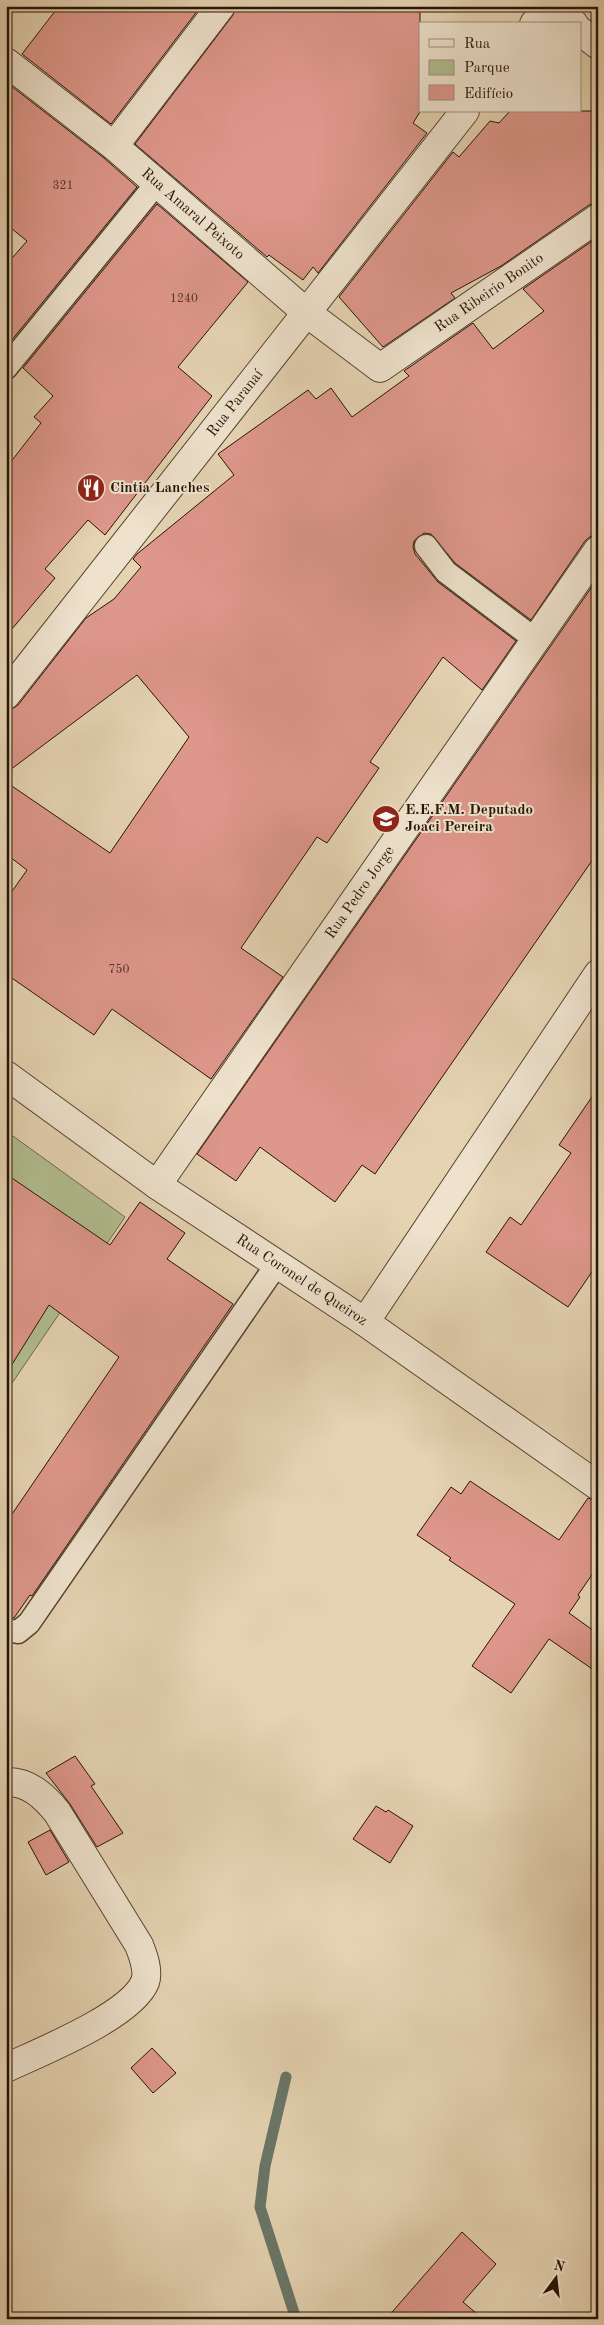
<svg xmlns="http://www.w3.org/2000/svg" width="604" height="2325" font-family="'Old Standard TT',serif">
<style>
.green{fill:#b1bd8f;stroke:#6c684a}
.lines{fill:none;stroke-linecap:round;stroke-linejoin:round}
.stream{stroke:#697668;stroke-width:11}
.building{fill:#de978b;stroke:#261305}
.service-casing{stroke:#564330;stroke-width:25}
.minor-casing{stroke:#564330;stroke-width:30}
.service{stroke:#eee2cd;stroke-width:22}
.minor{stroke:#eee2cd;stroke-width:28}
.labels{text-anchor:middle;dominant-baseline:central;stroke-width:4;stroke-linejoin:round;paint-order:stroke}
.number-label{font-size:12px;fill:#543426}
.street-label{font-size:15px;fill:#261305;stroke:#eee2cd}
.poi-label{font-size:15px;font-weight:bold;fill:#261305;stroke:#eee2cd;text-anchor:start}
</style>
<rect width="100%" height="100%" fill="#e5d3b2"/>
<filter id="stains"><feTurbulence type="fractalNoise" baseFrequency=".004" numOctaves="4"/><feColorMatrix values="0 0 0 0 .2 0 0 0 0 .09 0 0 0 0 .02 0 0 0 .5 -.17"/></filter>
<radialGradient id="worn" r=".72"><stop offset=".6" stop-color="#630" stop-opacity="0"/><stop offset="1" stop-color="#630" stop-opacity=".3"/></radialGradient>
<path class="green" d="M6,1131l119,86 -119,175z"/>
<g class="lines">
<path class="stream" d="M286,2077l-21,89 -5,41 36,112"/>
</g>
<g class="building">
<path d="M59,6h142l-90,118 -89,-70z"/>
<path d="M236,6h184v106l-7,11 14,10 -109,140 -5,-6 -10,13 -34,-25 -2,2 -132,-113 98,-129z"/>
<path d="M6,82l98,76 33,29 -131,160v-82l21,-24 -21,-17z"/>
<path d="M510,111h88v92l-9,2 -88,61 -50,27 4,5 -72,49 -44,-50 114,-145 6,5 31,-36 9,2z"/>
<path d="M157,204l91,78 -70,85 34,29 -107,139 -17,-15 -43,49 10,9 -49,58v-168l35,-45 -7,-6 19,-21 -30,-28z"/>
<path d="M598,237v298l-7,1 -6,5 -54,79 -76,-57 -24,-29 -7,-1 -10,8 -1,6 2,7 23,28 78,59 -34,49 -39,-33 -73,105 9,6 -52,75 -10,-6 -76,111 42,29 -72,102 -99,-70 -18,26 -88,-61v-74l21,-30 -21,-16v-72l104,71 79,-116 -52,-62 -131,98v-63l6,-1 6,-4 68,-87 28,-19 27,-32 -8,-8 4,-5 97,-79 -16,-21 90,-64 8,9 15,-11 21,29 57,-41 -5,-5 69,-48 20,26 51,-38 -21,-22z"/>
<path d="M598,578v274l-223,322 -13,-9 -27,37 -75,-55 -24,34 -39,-27z"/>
<path d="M598,1088v175l-30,44 -82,-55 24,-35 11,8 50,-72 -12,-8z"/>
<path d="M6,1174l104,71 30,-43 45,31 -18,26 66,45 -201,292 -2,-1 -16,23 -8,-1v-94l113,-166 -70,-52 -43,69z"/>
<path d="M470,1481l89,59 29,-42 10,3v65l-20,29 2,2 -11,16 29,21v39l-49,-34 -38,54 -39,-27 43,-62 -66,-44 2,-2 -34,-23 34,-48 10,7z"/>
<path d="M75,1756l20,28 -4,2 32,47 -26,14 -27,-43 -24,-31z"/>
<path d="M376,1806l10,6 2,-2 25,16 -23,37 -37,-24z"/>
<path d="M50,1830l19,32 -23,13 -18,-33z"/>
<path d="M152,2048l24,25 -23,20 -22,-25z"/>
<path d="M462,2232l34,32 -33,38 20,17h-97z"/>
</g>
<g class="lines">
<defs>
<g id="service">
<path d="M6,368l151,-185"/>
<path d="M426,546l20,26 90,68"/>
<path d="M6,1630l12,2 11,-9 248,-359"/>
</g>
<g id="minor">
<path d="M557,6l17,18"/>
<path d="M534,24l14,-18"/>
<path d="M580,31l18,14"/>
<path id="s1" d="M6,62l108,84 193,167 73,55 218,-150"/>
<path d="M114,146l107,-140"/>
<path id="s2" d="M6,695l459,-584"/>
<path id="s3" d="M6,1075l151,110 208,137 233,164"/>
<path id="s4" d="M157,1185l441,-635"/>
<path d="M365,1322l233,-348"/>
<path d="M6,1782c22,-1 38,14 51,30l82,133c4,10 10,26 6,37 -14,34 -105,70 -139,86"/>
</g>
</defs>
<use href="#service" class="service-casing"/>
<use href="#minor" class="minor-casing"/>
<use href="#service" class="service"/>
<use href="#minor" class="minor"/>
</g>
<defs>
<symbol id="restaurant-disc" viewBox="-11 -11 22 22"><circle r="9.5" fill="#8f2418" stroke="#eee2cd"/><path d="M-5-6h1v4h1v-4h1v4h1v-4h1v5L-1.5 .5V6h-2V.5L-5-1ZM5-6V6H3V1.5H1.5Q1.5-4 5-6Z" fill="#fff"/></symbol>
<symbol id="school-disc" viewBox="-11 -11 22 22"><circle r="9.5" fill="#8f2418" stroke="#eee2cd"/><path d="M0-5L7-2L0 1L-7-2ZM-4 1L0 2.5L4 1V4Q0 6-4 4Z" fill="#fff"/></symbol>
</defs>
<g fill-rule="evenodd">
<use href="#restaurant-disc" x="75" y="472" width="32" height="32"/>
<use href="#school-disc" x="370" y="803" width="32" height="32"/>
</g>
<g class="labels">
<g class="number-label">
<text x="63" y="186">321</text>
<text x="184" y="299">1240</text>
<text x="119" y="970">750</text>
</g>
<g class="street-label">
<text stroke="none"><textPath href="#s1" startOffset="241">Rua Amaral Peixoto</textPath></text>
<text stroke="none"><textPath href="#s1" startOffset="616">Rua Ribeirio Bonito</textPath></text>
<text stroke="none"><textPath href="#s2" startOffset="371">Rua Paranaí</textPath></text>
<text stroke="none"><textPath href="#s4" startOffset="356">Rua Pedro Jorge</textPath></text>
<text stroke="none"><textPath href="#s3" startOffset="360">Rua Coronel de Queiroz</textPath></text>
</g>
<g class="poi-label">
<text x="110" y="488">Cintia Lanches</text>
<text x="405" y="810">E.E.F.M. Deputado<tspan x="405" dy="17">Joaci Pereira</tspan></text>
</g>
</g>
<rect width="604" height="2325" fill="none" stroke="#e5d3b2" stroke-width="25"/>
<rect x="8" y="8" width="589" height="2310" fill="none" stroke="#261305" stroke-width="2.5"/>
<rect x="12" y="12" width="579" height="2300" fill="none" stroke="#261305"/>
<rect x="419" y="22" width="162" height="90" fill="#eee2cd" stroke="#9e8f7d"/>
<rect x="429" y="39" width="25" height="8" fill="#eee2cd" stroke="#9e8f7d"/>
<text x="464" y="48" font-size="15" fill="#261305">Rua</text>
<rect x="429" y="60" width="25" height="15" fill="#b1bd8f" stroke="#9e8f7d"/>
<text x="464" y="72" font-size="15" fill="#261305">Parque</text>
<rect x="429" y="85" width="25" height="15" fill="#de978b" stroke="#9e8f7d"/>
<text x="464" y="98" font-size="15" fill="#261305">Edifício</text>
<g transform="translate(556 2278) rotate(15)" stroke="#eee2cd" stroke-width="4" paint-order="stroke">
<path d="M0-4L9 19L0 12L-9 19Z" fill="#261305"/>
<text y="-8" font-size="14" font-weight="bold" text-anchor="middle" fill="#261305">N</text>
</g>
<rect width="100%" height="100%" filter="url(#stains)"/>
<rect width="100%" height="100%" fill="url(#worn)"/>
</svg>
